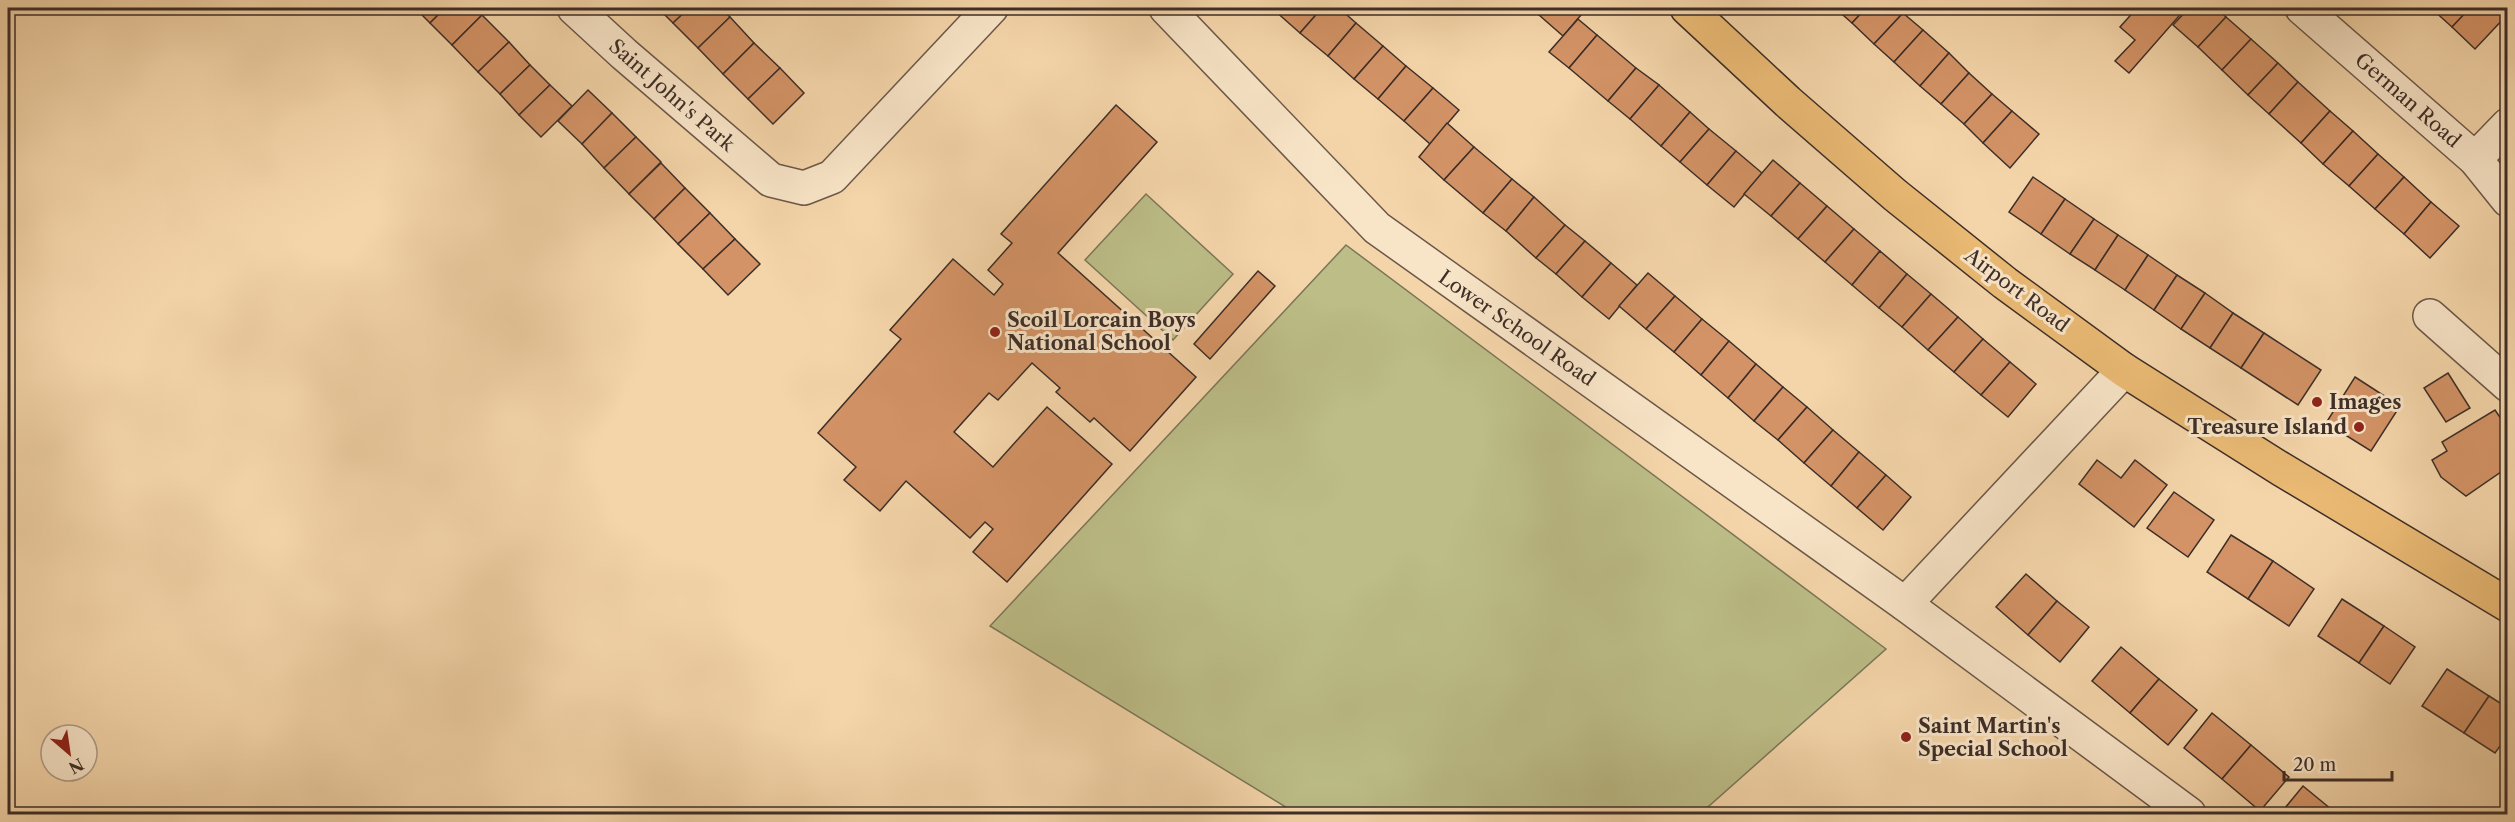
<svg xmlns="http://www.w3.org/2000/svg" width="2515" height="822" font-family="'Libre Caslon Text',serif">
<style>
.green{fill:#bcbd87;stroke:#7c7658;stroke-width:1.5}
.building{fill:#d39366;stroke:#3d2e28;stroke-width:1.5}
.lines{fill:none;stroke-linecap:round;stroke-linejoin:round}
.minor-casing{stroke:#6b5848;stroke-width:36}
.major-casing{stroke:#3d2e28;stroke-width:36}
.minor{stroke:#f8e4c7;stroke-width:33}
.major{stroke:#eaba74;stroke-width:33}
.poi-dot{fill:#8f2418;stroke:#f8e4c7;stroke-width:2}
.labels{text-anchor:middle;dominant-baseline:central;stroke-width:6;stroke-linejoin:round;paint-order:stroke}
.street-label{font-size:20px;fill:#3d2e28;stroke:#f8e4c7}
.poi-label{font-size:20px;font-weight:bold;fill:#3d2e28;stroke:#f8e4c7;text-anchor:start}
</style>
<rect width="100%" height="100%" fill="#f4d5a9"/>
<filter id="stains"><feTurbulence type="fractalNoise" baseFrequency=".00333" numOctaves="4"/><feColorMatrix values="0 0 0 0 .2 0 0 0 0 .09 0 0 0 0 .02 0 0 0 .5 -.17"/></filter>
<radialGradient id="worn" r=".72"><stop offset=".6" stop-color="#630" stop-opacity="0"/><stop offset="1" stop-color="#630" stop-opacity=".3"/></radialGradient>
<g class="green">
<path d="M1146,194l87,80 -60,66 -88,-80z"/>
<path d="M1346,245l540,404 -186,165h-403l-307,-188z"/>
</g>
<g class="building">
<path d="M415,8h30l-15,15z"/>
<path d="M445,8h29l8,7 -30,30 -22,-22z"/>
<path d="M658,8h31l-16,15z"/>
<path d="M689,8h31l10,9 -32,31 -25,-25z"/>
<path d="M1276,8h46l-22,25 -26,-23z"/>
<path d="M1322,8h17l17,15 -28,33 -28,-23z"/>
<path d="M1530,8h16l-7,7z"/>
<path d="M1546,8h41l-24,28 -24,-21z"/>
<path d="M1835,8h31l-14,15z"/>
<path d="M1866,8h31l6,5 -29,31 -22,-21z"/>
<path d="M2124,8h13l-6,6z"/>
<path d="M2137,8h49l-57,65 -14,-12 20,-21 -15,-13z"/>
<path d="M2189,8h27l10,9 -28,30 -25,-22z"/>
<path d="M2431,8h39l-18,19z"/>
<path d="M2470,8h26l10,8 -31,33 -23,-22z"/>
<path d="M1903,13l20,17 -29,32 -20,-18z"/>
<path d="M482,15l27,27 -31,30 -26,-27z"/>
<path d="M730,17l24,26 -31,31 -25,-26z"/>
<path d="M2226,17l25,22 -29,31 -24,-23z"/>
<path d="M1578,19l19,16 -28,33 -20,-16z"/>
<path d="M1356,23l27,23 -29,33 -26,-23z"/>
<path d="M1923,30l26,23 -29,33 -26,-24z"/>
<path d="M1597,35l39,33 -28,33 -39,-33z"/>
<path d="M2251,39l27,24 -30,32 -26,-25z"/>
<path d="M509,42l21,23 -30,29 -22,-22z"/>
<path d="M754,43l26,25 -32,31 -25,-25z"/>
<path d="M1383,46l23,20 -28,33 -24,-20z"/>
<path d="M1949,53l20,20 -28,31 -21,-18z"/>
<path d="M2278,63l20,19 -29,32 -21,-19z"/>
<path d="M530,65l20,20 -31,30 -19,-21z"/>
<path d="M1406,66l27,22 -29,33 -26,-22z"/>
<path d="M780,68l24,25 -31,31 -25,-25z"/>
<path d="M1636,68l23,17 -29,34 -22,-18z"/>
<path d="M1969,73l23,21 -28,30 -23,-20z"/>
<path d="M2298,82l32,29 -29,32 -32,-29z"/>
<path d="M550,85l22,21 -31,31 -22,-22z"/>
<path d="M1659,85l31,27 -29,34 -31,-27z"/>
<path d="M1433,88l26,22 -29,34 -26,-23z"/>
<path d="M588,90l24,23 -30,31 -24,-23z"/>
<path d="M1992,94l20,17 -29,32 -19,-19z"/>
<path d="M1116,105l41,37 -99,111 138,124 -66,74 -36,-33 -4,4 -34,-30 4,-4 -28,-25 -34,37 -9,-7 -35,39 39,35 54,-60 65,57 -105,118 -34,-30 20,-23 -8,-7 -15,16 -64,-57 -26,30 -36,-31 12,-13 -38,-34 83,-94 -11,-9 63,-71 41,36 9,-11 -15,-14 24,-27 -11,-9z"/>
<path d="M2012,111l27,23 -29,34 -27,-25z"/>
<path d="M2330,111l23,20 -30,33 -22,-21z"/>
<path d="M1690,112l19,17 -29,33 -19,-16z"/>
<path d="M612,113l24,24 -32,31 -22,-24z"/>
<path d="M1447,123l27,24 -30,33 -25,-23z"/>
<path d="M1709,129l27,22 -29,34 -27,-23z"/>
<path d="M2353,131l25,23 -29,32 -26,-22z"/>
<path d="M636,137l25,25 -32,32 -25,-26z"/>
<path d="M1474,147l38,32 -29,34 -39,-33z"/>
<path d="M1736,151l26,22 -28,34 -27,-22z"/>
<path d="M2378,154l26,23 -29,32 -26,-23z"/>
<path d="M1773,160l27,23 -29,33 -27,-22z"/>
<path d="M661,163l24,25 -31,31 -25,-25z"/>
<path d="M2033,177l32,22 -24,35 -32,-22z"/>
<path d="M2404,177l27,25 -27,32 -29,-25z"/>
<path d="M1512,179l22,18 -28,34 -23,-18z"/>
<path d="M1800,183l27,23 -29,33 -27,-23z"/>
<path d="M685,188l25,25 -32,31 -24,-25z"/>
<path d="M1534,197l31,28 -29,33 -30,-27z"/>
<path d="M2065,199l29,20 -24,35 -29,-20z"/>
<path d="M2431,202l28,24 -29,32 -26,-24z"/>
<path d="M1827,206l27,23 -29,33 -27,-23z"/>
<path d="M710,213l25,26 -32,30 -25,-25z"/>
<path d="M2094,219l24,16 -23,35 -25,-16z"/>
<path d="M1565,225l20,16 -29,33 -20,-16z"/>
<path d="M1854,229l26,22 -28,34 -27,-23z"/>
<path d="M2118,235l30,20 -23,35 -30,-20z"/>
<path d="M735,239l25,25 -32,31 -25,-26z"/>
<path d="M1585,241l26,22 -29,34 -26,-23z"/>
<path d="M1880,251l27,23 -28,34 -27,-23z"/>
<path d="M2148,255l29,20 -23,35 -29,-20z"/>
<path d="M1611,263l26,22 -28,34 -27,-22z"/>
<path d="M1258,271l17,15 -65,73 -16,-15z"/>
<path d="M1648,273l27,23 -29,33 -27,-23z"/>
<path d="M1907,274l24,20 -29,33 -23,-19z"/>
<path d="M2177,275l28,18 -24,36 -27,-19z"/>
<path d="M2205,293l28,20 -23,35 -29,-19z"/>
<path d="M1931,294l27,23 -30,33 -26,-23z"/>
<path d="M1675,296l27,23 -28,33 -28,-23z"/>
<path d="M2233,313l31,20 -23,35 -31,-20z"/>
<path d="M1958,317l25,22 -29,33 -26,-22z"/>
<path d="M1702,319l27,22 -28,34 -27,-23z"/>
<path d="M2264,333l57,37 -23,35 -57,-37z"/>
<path d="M1983,339l27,23 -29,33 -27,-23z"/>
<path d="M1729,341l27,23 -28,34 -27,-23z"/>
<path d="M2010,362l26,22 -28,33 -27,-22z"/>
<path d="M1756,364l27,23 -29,34 -26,-23z"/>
<path d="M2448,373l22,35 -24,14 -22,-34z"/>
<path d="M2355,377l45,29 -29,45 -45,-28z"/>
<path d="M1783,387l24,20 -29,33 -24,-19z"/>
<path d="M1807,407l26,23 -29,33 -26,-23z"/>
<path d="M2495,410l13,19v38l-42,29 -25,-19 -9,-17 15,-9 -5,-9z"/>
<path d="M1833,430l26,22 -28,34 -27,-23z"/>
<path d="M1859,452l27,23 -29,33 -26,-22z"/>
<path d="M2097,460l24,18 14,-18 32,25 -33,42 -55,-43z"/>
<path d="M1886,475l25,22 -28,33 -26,-22z"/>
<path d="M2174,492l40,28 -26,37 -41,-29z"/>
<path d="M2231,535l42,26 -25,38 -41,-27z"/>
<path d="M2273,561l41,28 -25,37 -41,-27z"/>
<path d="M2026,574l31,27 -29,34 -32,-28z"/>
<path d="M2342,599l42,27 -25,37 -41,-27z"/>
<path d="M2057,601l32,26 -29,35 -32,-27z"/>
<path d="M2384,626l31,21 -25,37 -31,-21z"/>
<path d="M2121,647l38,32 -29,34 -38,-32z"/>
<path d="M2447,669l42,27 -25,37 -42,-27z"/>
<path d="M2159,679l38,31 -29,35 -38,-32z"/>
<path d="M2489,696l19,12v27l-13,18 -31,-20z"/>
<path d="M2212,713l39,32 -29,34 -38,-31z"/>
<path d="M2251,745l38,32 -29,34 -38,-32z"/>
<path d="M2303,786l34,28h-57z"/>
</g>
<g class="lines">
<defs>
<g id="minor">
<path d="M574,8l50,46 147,126 33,8 28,-11 159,-169"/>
<path d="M1166,8l211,220 528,376 284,210"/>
<path d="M2302,8l173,151 33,41"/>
<path d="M2475,159l33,-34"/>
<path d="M2430,316l78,69"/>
<path d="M1905,604l219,-234"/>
</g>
<path id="major" d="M1687,8l101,94 107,93 110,88 119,87 157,99 227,136"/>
</defs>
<use href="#minor" class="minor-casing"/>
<use href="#major" class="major-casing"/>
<use href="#minor" class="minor"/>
<use href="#major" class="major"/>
</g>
<g class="poi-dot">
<circle cx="995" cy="332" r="6"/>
<circle cx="2317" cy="402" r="6"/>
<circle cx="2359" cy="427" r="6"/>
<circle cx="1906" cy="737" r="6"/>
</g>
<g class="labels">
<g class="street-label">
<text transform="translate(672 95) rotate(41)">Saint John's Park</text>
<text transform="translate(2408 100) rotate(41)">German Road</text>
<text transform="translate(2017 290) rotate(37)">Airport Road</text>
<text transform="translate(1517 328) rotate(35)">Lower School Road</text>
</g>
<g class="poi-label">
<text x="1007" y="320">Scoil Lorcain Boys<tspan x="1007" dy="23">National School</tspan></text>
<text x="2329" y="402">Images</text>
<text x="2347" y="427" text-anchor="end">Treasure Island</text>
<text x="1918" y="726">Saint Martin's<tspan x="1918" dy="23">Special School</tspan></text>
</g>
</g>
<rect width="2515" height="822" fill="none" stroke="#f4d5a9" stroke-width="30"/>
<rect x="9" y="9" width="2497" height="804" fill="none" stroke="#3d2e28" stroke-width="3"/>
<rect x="15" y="15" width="2485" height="792" fill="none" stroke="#3d2e28" stroke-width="1.5"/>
<g transform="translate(69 753) rotate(151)"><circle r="28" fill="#f8e4c7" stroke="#ad9b87" stroke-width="1.5"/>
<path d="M0-4.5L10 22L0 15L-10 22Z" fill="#8f2418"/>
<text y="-9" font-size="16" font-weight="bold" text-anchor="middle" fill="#3d2e28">N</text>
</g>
<path d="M2284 771v9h108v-9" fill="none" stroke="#3d2e28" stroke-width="3"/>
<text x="2293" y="771" font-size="18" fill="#3d2e28" stroke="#f8e4c7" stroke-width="4.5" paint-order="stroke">20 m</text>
<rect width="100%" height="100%" filter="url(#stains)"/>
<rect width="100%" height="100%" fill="url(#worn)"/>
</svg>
